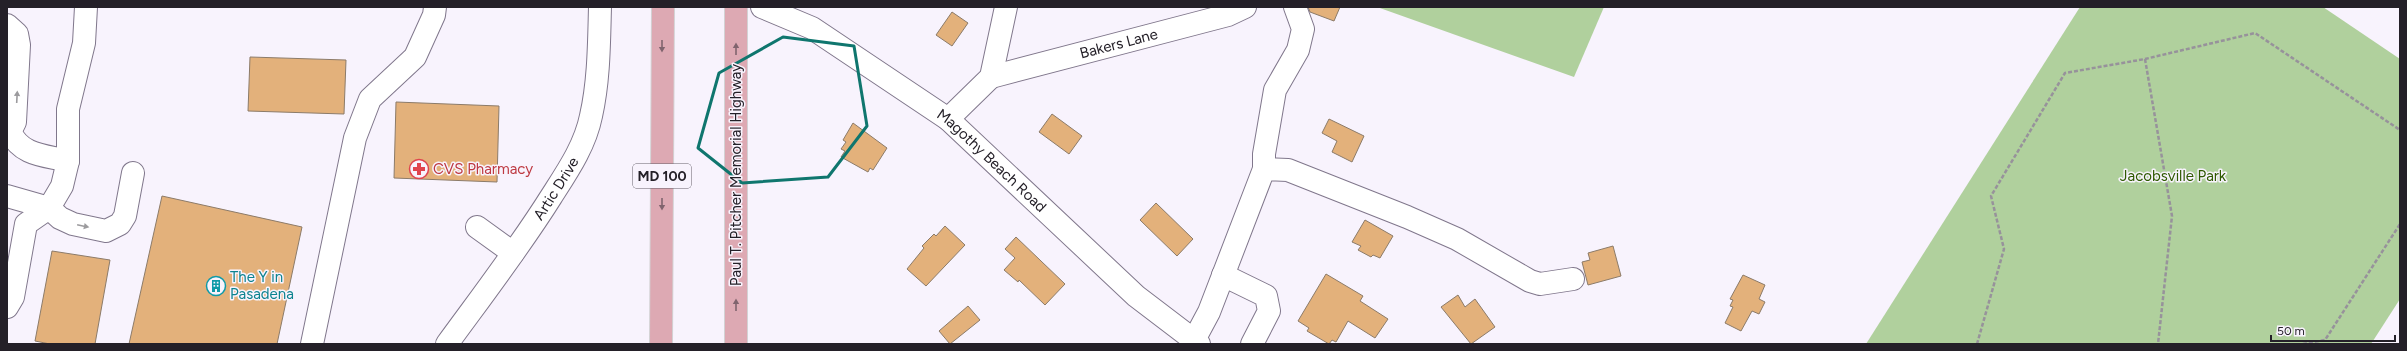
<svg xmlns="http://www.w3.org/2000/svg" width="2407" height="351" font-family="Figtree,sans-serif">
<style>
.green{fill:#b0d09d}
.building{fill:#e3b17b;stroke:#8c7b69}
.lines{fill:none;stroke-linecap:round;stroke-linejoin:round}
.minor-casing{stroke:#80778c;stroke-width:24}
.major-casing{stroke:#d3d2d4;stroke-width:24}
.path{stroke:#97929b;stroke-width:2.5;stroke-dasharray:4 2;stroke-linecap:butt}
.minor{stroke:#fff;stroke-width:22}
.major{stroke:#dda9b3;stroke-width:22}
.oneway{fill:#80646e}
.oneway2{fill:#9c9b9e}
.marked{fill:none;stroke:#0f766e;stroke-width:3;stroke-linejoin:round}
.labels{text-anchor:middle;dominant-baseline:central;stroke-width:3;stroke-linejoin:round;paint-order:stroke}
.shield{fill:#f8f3fd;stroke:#645f68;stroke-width:1}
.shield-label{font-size:14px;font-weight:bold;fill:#242028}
.street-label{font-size:15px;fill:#242028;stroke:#f8f3fd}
.health-label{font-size:15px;fill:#be3a42;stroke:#f8f3fd;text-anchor:start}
.park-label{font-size:15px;fill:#2e5900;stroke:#f8f3fd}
.culture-label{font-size:15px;fill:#0d838f;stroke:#f8f3fd;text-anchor:start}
</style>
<rect width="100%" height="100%" fill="#f8f3fd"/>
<g class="green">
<path d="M1377,7h227l-30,70z"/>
<path d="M2080,7h243l77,52v240l-29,45h-505z"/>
</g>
<g class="building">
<path d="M1308,7h32l-6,14 -24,-9z"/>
<path d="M952,12l16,11 -16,23 -16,-11z"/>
<path d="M250,57l96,3 -2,54 -96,-3z"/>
<path d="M396,102l103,4 -2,76 -103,-4z"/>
<path d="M1052,114l30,22 -13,18 -30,-22z"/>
<path d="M1329,119l35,17 -12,26 -20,-10 5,-11 -15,-8z"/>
<path d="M853,123l34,25 -14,22 -3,-2 -2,4 -27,-15 4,-6 -4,-2 5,-7 -3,-2z"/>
<path d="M162,196l140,31 -25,117h-148z"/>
<path d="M1156,203l37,36 -16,17 -37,-36z"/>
<path d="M1365,220l28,16 -13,22 -7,-3 -2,2 -13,-7 3,-4 -9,-4z"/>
<path d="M945,226l20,19 -39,41 -19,-17 17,-21 -2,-2 12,-12 2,2z"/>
<path d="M1016,237l49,47 -20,21 -26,-25 -1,2 -14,-12 11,-12 -10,-9z"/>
<path d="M1613,246l8,30 -33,9 -6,-23 8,-2 -2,-7z"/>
<path d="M52,251l58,9 -15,84h-45l-15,-3z"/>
<path d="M1326,274l37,22 -3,5 28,18 -13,19 -27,-17 -12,21 -4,-2 -3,4 -22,-13 2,-3 -11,-7z"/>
<path d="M1743,275l22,10 -6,14 6,3 -6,12 -7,-3 -11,20 -16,-8 8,-16 -3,-1 3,-6 -3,-1z"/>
<path d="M1458,295l7,12 10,-8 20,28 -24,17 -30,-37z"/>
<path d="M968,306l12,14 -30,24 -11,-13z"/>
</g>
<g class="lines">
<defs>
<g id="minor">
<path id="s1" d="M762,7l50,21 136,91 188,177 63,48"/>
<path d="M7,25l10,9 2,11 -4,77 -5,10h-3"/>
<path id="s2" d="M991,77l237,-62 17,-8"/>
<path d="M948,119l43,-42 15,-70"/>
<path d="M10,132c12,24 34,23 58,29"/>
<path d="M1264,169v-15l11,-64 23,-40 5,-21 -8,-22"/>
<path d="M7,196l42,12 11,10 13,6 33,7 14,-7 5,-8 8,-43"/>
<path d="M477,227l36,26"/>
<path d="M1223,275l43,21 3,15 -17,33"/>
<path d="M7,307l6,-10 13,-73 23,-16 13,-22 6,-25v-52l16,-66 2,-36"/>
<path d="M1194,340l15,-28 55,-143 24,1 119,47 50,22 73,42 10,3 33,-5"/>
<path d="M312,344l43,-206 15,-39 45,-42 19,-42 1,-8"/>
<path id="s3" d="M447,344c35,-48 72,-96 104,-147 16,-25 34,-51 40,-81 8,-35 8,-73 9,-109"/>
</g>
<g id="major">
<path d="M661,344l2,-337"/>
<path d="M736,344v-337"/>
</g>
</defs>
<use href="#minor" class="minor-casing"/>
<use href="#major" class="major-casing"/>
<g class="path">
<path d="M2145,59l27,157 -14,128"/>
<path d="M1977,344l27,-95 -13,-53 74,-123 80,-14 110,-26 145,97"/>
<path d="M2303,344l22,-4 75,-116"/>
</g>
<use href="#minor" class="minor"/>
<use href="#major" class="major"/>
</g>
<defs><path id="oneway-solid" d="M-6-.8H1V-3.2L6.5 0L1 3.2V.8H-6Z"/></defs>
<g class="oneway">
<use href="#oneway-solid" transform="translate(662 46) rotate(90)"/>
<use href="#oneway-solid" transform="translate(736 49) rotate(-90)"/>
<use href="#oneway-solid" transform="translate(662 204) rotate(90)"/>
<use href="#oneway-solid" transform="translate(736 305) rotate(-90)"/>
</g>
<g class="oneway2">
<use href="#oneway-solid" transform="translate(17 97) rotate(-87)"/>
<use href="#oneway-solid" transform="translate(83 226) rotate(12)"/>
</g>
<path class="marked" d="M783,37l71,9 13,80 -39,51 -86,6 -44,-35 21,-75z"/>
<defs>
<symbol id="pharmacy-ring" viewBox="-11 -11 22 22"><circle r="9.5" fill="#f8f3fd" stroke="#e0444e" stroke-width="1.5"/><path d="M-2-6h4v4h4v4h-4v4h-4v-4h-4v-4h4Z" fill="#e0444e"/></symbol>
<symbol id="building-ring" viewBox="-11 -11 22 22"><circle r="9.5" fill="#f8f3fd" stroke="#0f9aa8" stroke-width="1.5"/><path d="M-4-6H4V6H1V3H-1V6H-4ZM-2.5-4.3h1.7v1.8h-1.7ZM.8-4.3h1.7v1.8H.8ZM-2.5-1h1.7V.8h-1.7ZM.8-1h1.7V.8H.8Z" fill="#0f9aa8"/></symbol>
</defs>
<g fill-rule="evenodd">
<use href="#pharmacy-ring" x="408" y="158" width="22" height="22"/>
<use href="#building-ring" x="205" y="275" width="22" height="22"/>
</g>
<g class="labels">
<rect class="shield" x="633" y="164" width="58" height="24" rx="3"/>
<g class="shield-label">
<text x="662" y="176">MD 100</text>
</g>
<g class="street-label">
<text stroke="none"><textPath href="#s2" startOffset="132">Bakers Lane</textPath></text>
<text stroke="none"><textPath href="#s1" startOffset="278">Magothy Beach Road</textPath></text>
<text transform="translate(736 175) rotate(-90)">Paul T. Pitcher Memorial Highway</text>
<text stroke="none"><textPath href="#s3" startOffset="190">Artic Drive</textPath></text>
</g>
<g class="health-label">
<text x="433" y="169">CVS Pharmacy</text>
</g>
<g class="park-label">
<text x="2173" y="176">Jacobsville Park</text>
</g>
<g class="culture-label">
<text x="230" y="277">The Y in<tspan x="230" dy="17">Pasadena</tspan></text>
</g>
</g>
<rect width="2407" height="351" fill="none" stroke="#242028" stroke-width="16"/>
<path d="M2271 335v6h124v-6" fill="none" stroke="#242028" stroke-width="2"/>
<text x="2277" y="335" font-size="12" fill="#242028" stroke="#f8f3fd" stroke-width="3" paint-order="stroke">50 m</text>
</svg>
